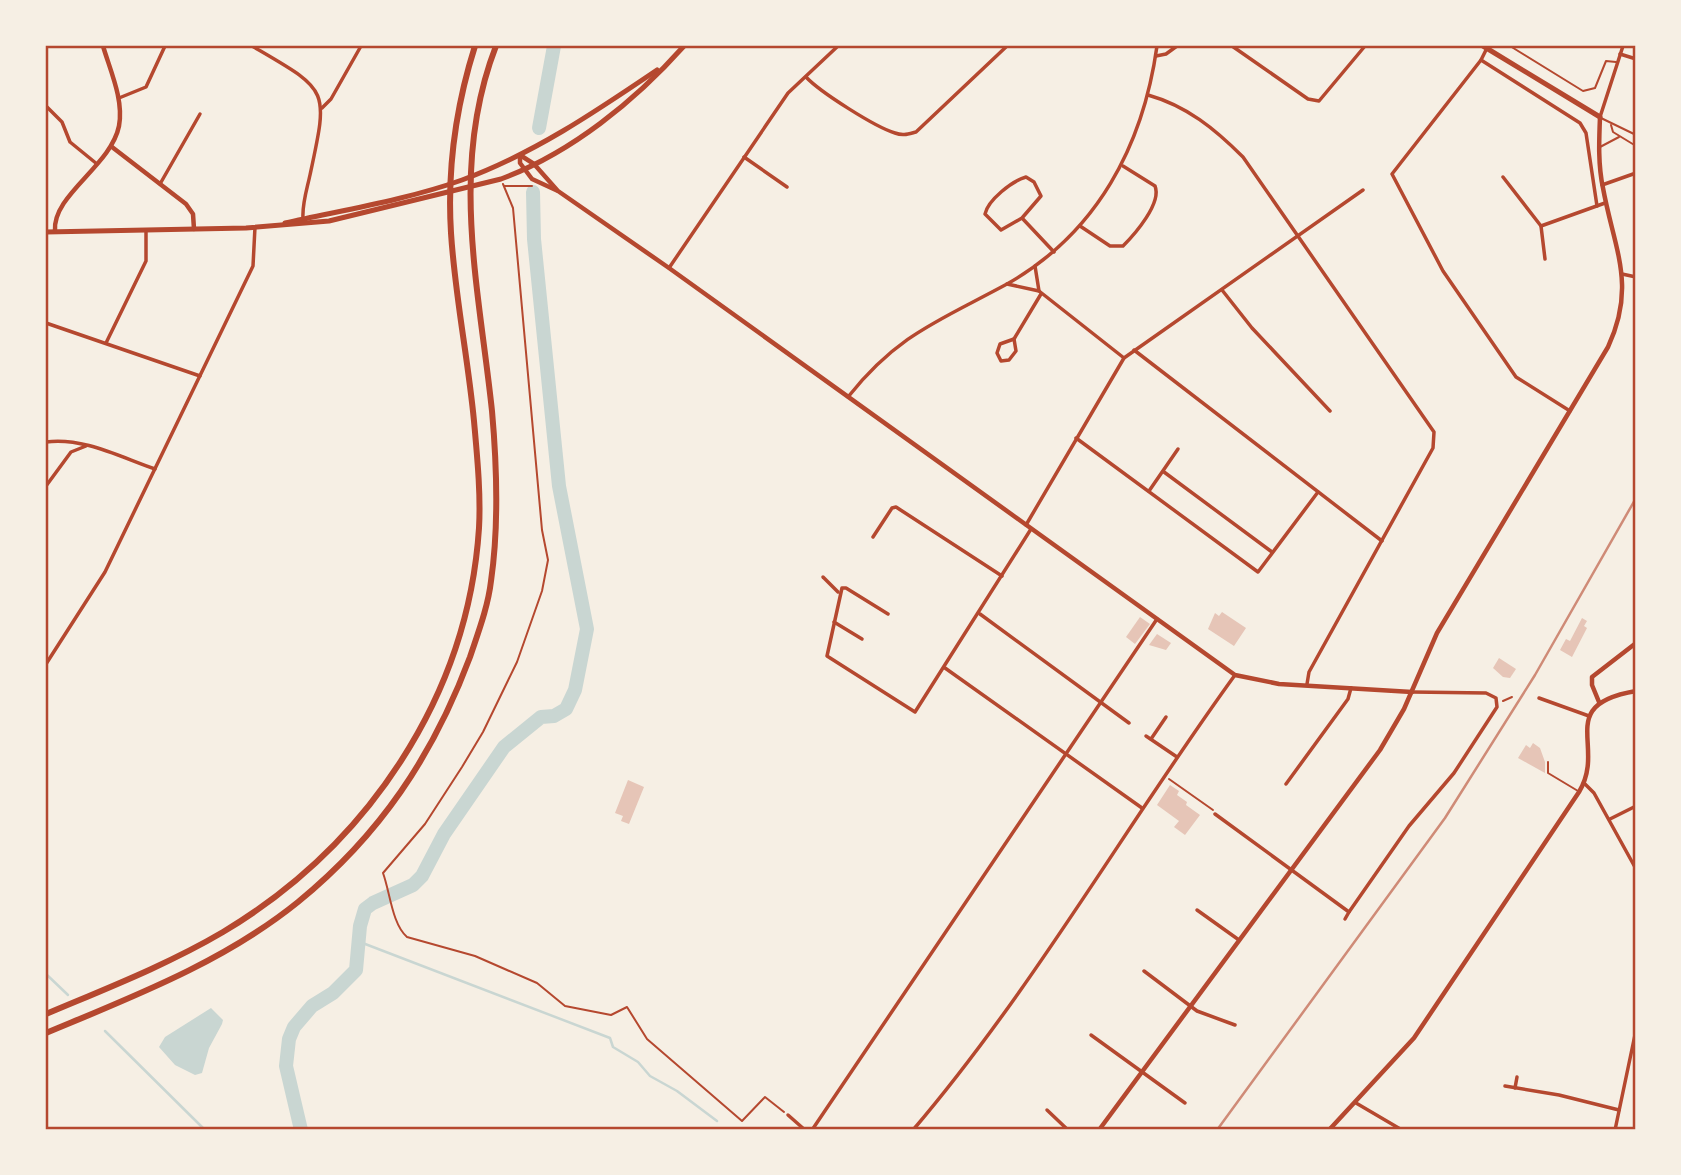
<svg xmlns="http://www.w3.org/2000/svg" width="1681" height="1175" font-family="'Roboto Condensed',sans-serif">
<style>
.water{fill:#c9d6d2}
.lines{fill:none;stroke-linecap:round;stroke-linejoin:round}
.stream{stroke:#c9d6d2;stroke-width:2.5}
.river{stroke:#c9d6d2;stroke-width:14}
.building{fill:#e6c5b7}
.path{stroke:#b5482f;stroke-width:2}
.service{stroke:#b5482f;stroke-width:2}
.minor{stroke:#b5482f;stroke-width:3.5}
.tertiary{stroke:#b5482f;stroke-width:4.5}
.primary{stroke:#b5482f;stroke-width:5}
.motorway{stroke:#b5482f;stroke-width:6}
.rail{stroke:#cf8b77;stroke-width:2.5}
.neatline{fill:none;stroke:#b5482f;stroke-width:2.5}
</style>
<rect width="100%" height="100%" fill="#f6efe4"/>
<path class="water" d="M211,1008l12,12 -1,4 -13,24 -7,25 -7,2 -20,-10 -16,-18 6,-10z"/>
<g class="lines">
<g class="stream">
<path d="M360,942l250,96 3,9 25,15 12,14 27,15 40,30"/>
<path d="M46,974l22,21"/>
<path d="M105,1031l100,99"/>
</g>
<g class="river">
<path d="M539,128l15,-82"/>
<path d="M301,1130l-15,-64 3,-27 5,-12 18,-21 21,-13 23,-23 4,-44 5,-17 8,-6 40,-18 9,-9 22,-42 60,-87 37,-30 13,-1 12,-7 9,-19 12,-61 -28,-143 -25,-247 -1,-47"/>
</g>
</g>
<g class="building">
<path d="M1222,612l24,16 -12,18 -26,-17 7,-16 4,3z"/>
<path d="M1140,617l10,7 -15,20 -9,-7z"/>
<path d="M1582,618l5,3 -3,5 3,2 -15,29 -12,-7 6,-11 4,2z"/>
<path d="M1157,634l14,9 -5,7 -17,-5z"/>
<path d="M1499,658l17,11 -6,9 -7,-1 -10,-9z"/>
<path d="M1533,743l7,5 5,14v11l-27,-15 8,-13 4,3z"/>
<path d="M628,780l16,7 -15,37 -8,-3 2,-5 -8,-3z"/>
<path d="M1170,785l9,6 -2,4 10,7 -1,3 14,10 -15,20 -11,-8 5,-6 -22,-16z"/>
</g>
<g class="lines">
<g class="path">
<path d="M503,184l10,24 29,322 6,30 -6,31 -25,71 -34,70 -21,35 -37,57 -42,49c7,19 9,51 24,64l68,19 32,14 30,13 28,23 46,9 16,-8 20,32 95,82 23,-24 19,15"/>
<path d="M504,186h28"/>
<path d="M1503,701l9,-4"/>
<path d="M1169,779l44,31"/>
</g>
<g class="service">
<path d="M1510,46l73,45 12,-3 11,-27 10,1"/>
<path d="M1601,118l35,17"/>
<path d="M1611,125l2,7 23,14"/>
<path d="M1600,147l19,-10"/>
<path d="M1548,762v11l30,18"/>
</g>
<g class="minor">
<path d="M252,46c77,45 77,41 58,129 -3,14 -8,29 -7,43"/>
<path d="M1232,46l76,53 11,2 46,-55"/>
<path d="M1620,54l16,5"/>
<path d="M1156,56l10,-2 11,-8"/>
<path d="M1481,60l6,-12"/>
<path d="M806,77c14,15 69,50 89,56 8,3 13,1 21,-1l91,-86"/>
<path d="M1148,95c39,11 67,34 95,62l191,275 -1,16 -124,224 -2,12"/>
<path d="M119,98l27,-11 19,-41"/>
<path d="M46,106l16,16 8,20 27,22"/>
<path d="M322,108l9,-9 30,-53"/>
<path d="M1600,117l23,-71"/>
<path d="M744,157l43,30"/>
<path d="M1503,177l38,49 4,33"/>
<path d="M160,184l40,-70"/>
<path d="M1602,185l34,-12"/>
<path d="M1022,218l19,-22 -7,-14 -8,-5c-14,4 -38,23 -41,37l16,16 21,-12 32,34"/>
<path d="M1080,226l30,20h13c12,-12 39,-43 32,-60l-32,-20"/>
<path d="M1541,226l64,-23"/>
<path d="M1035,266l4,25"/>
<path d="M669,268l119,-175 50,-47"/>
<path d="M1622,274l14,3"/>
<path d="M1007,284l32,7 85,67"/>
<path d="M1222,290l30,38 78,83"/>
<path d="M46,323l154,53"/>
<path d="M1014,339l2,12 -7,9 -8,1 -4,-8 3,-9z"/>
<path d="M1014,339l27,-45"/>
<path d="M106,343l40,-82v-31"/>
<path d="M1134,350l248,191"/>
<path d="M848,397c50,-63 91,-76 159,-113 90,-51 136,-138 150,-238"/>
<path d="M1570,411l-54,-34 -73,-106 -51,-97 89,-114 99,63 6,10 11,73"/>
<path d="M1076,438l182,134 60,-80"/>
<path d="M46,442c37,-5 74,15 109,27"/>
<path d="M1164,472l108,80"/>
<path d="M46,486l25,-34 15,-6"/>
<path d="M1149,491l29,-42"/>
<path d="M1026,525l98,-167 239,-168"/>
<path d="M873,537l19,-29 4,-1 106,69"/>
<path d="M823,577l15,15"/>
<path d="M888,614l-42,-26h-4l-15,68 88,56 116,-183"/>
<path d="M980,614l149,109"/>
<path d="M834,622l28,17"/>
<path d="M46,664l59,-92 148,-306 2,-39"/>
<path d="M945,668l197,140"/>
<path d="M1539,698l50,18"/>
<path d="M1146,736l31,21"/>
<path d="M1151,739l15,-22"/>
<path d="M1584,783l10,10 42,76"/>
<path d="M1286,784l62,-85 3,-11"/>
<path d="M1215,814l134,98 60,-86 45,-53 43,-66 -1,-9 -10,-5 -74,-1"/>
<path d="M1610,819l26,-13"/>
<path d="M1197,910l42,30"/>
<path d="M1345,919l4,-7"/>
<path d="M1144,971l53,40 38,14"/>
<path d="M1091,1035l94,68"/>
<path d="M1505,1086l54,9 60,15"/>
<path d="M1515,1088l2,-11"/>
<path d="M1356,1103l46,27"/>
<path d="M1047,1110l21,20"/>
<path d="M788,1115l17,15"/>
<path d="M812,1130l345,-511"/>
<path d="M913,1130c121,-142 213,-305 322,-455"/>
<path d="M1615,1130l21,-100"/>
</g>
<g class="tertiary">
<path d="M112,147l74,57 7,10 1,15"/>
<path d="M520,155v8l12,16 26,12 111,77 566,407 44,9 133,8"/>
<path d="M520,155l14,9 23,26"/>
<path d="M55,231c-3,-36 56,-65 64,-105 5,-26 -9,-56 -16,-80"/>
<path d="M1599,702l-7,-17v-8l44,-34"/>
<path d="M1099,1130l281,-380 24,-41 33,-76 171,-286c29,-62 6,-98 -5,-159 -5,-23 -4,-47 -3,-71"/>
<path d="M1329,1130l85,-92 165,-246c28,-46 -25,-87 57,-101"/>
</g>
<g class="primary">
<path d="M1483,46l117,71"/>
<path d="M285,223c58,-13 121,-23 177,-43 71,-26 133,-68 195,-110"/>
<path d="M46,232l200,-4 83,-7 172,-42c70,-26 134,-78 183,-133"/>
</g>
<g class="motorway">
<path d="M46,1014c59,-25 121,-49 177,-82 144,-86 245,-235 256,-404 2,-34 -2,-73 -5,-107 -6,-63 -19,-125 -23,-188 -4,-64 5,-127 24,-187"/>
<path d="M46,1033c86,-36 178,-71 252,-131 82,-67 135,-146 172,-245 8,-24 18,-50 21,-76 8,-55 6,-114 1,-170 -13,-123 -43,-244 4,-365"/>
</g>
<path class="rail" d="M1217,1130l228,-312 90,-143 101,-177"/>
</g>
<rect width="1681" height="1175" fill="none" stroke="#f6efe4" stroke-width="94"/>
<rect x="47" y="47" width="1587" height="1081" class="neatline"/>
</svg>
